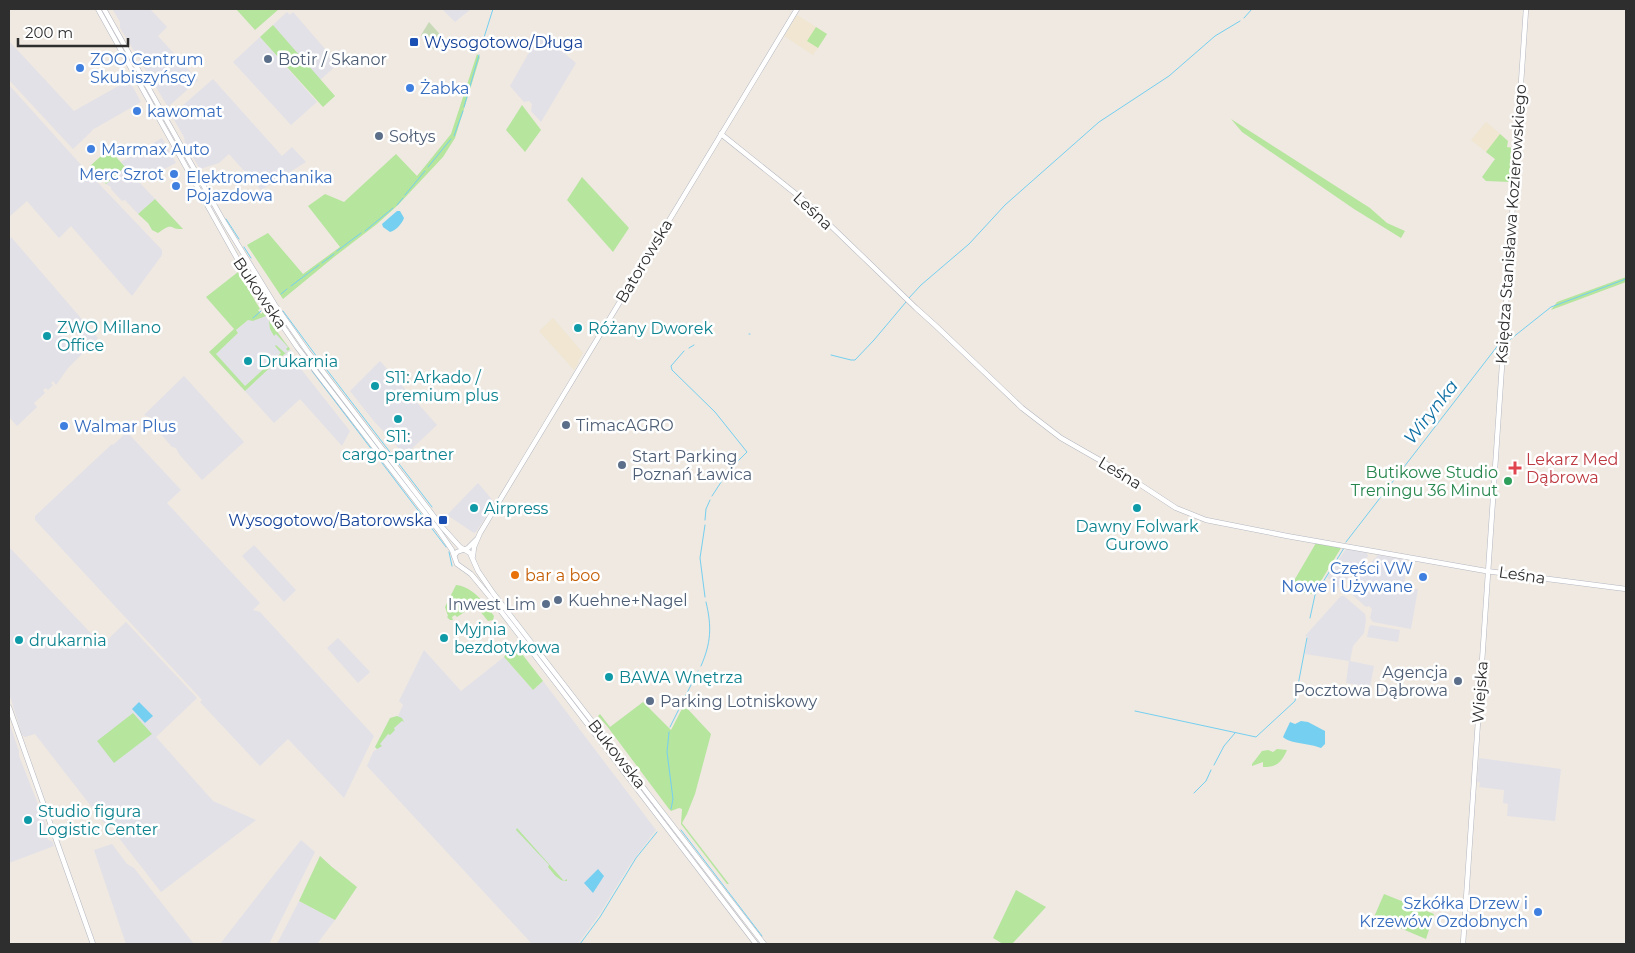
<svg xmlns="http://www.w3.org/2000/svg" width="1635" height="953" font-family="Montserrat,sans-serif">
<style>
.industrial{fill:#e3e1e8}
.education{fill:#f0e6d1}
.green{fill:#b6e59e}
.cemetery{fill:#c8d9b8}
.water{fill:#75cff0}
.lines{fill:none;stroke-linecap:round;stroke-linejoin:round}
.stream{stroke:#75cff0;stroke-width:1}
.secondary-casing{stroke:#b4b7c1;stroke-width:5.5}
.secondary{stroke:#fff;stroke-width:4.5}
.transit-dot{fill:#1a4fb4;stroke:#fff;stroke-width:2}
.service-dot{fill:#5c6f8a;stroke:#fff;stroke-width:2}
.shop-dot{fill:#3f7fe0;stroke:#fff;stroke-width:2}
.culture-dot{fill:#0f9aa8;stroke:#fff;stroke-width:2}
.health-dot{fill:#e0444e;stroke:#fff;stroke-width:2}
.leisure-dot{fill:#2e9e5b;stroke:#fff;stroke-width:2}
.food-dot{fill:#e8710a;stroke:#fff;stroke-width:2}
.labels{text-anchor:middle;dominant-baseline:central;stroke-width:5;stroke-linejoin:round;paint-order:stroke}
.transit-label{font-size:16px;fill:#164399;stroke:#fff;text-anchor:start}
.shop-label{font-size:16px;fill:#366cbe;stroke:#fff;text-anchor:start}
.service-label{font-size:16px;fill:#4e5e75;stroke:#fff;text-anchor:start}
.street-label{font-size:16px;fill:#2e2e2e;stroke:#fff}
.culture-label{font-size:16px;fill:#0d838f;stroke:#fff;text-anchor:start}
.health-label{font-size:16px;fill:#be3a42;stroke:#fff;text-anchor:start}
.leisure-label{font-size:16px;fill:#27864d;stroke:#fff;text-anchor:end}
.food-label{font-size:16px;fill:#c56008;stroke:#fff;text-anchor:start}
.water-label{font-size:18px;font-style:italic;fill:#0d6fa3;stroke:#fff}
</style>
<rect width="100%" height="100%" fill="#efe9e1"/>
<g class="industrial">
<path d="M115,9h35l17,18 -9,9 40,44 -30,27 -48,-79v-6l-7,-12z"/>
<path d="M442,9h29l-16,13z"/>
<path d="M287,12l3,3 3,-3 45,52 -18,16 -47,-55z"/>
<path d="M540,33l36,30 -35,59 -10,-11 1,-7 -3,-3 -5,1 -14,-16z"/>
<path d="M260,37l57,65 -26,23 -58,-63z"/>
<path d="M9,41l65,70 55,-31 12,22 -49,28v1l-19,18 -64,-69z"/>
<path d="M213,79l69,77 10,-9 14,15 -45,28 -32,-36 -10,9 -19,6 -15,-25 -1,-7 -11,-19 1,-5z"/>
<path d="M9,85l73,81 80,84v5l-30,41 -61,-70 -12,12 -32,-37 -18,16z"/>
<path d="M162,138l14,25 -37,19 16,17 -17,15 -13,-14 -3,1 -11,-12v-2l-5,-3 19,-17 -4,-5z"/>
<path d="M11,237l87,101 -8,9 -28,-29 -6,6 26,30 -14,14 -12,17 -3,-4 -2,2 2,2 -5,5 -2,-2 -3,2 2,3 -11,10 3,4 -20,19 -8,-9v-177z"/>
<path d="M259,311l2,3h3l26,35 11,20 49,62 -8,15 -42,-47 -26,24 -61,-67 25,-23 -2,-3z"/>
<path d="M380,361l57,64 -32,30 -32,-35 -23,-29z"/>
<path d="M184,376l60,66 -42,38 -23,-26 -3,-6 -4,-1 -18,-21v-4l-3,-4 -7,-3z"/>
<path d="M127,432l54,58 -14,13 93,100 -7,7 7,2 114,124 -30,62 -56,-59 -28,27 -60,-64 2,-2 -167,-180v-4l77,-72 1,1z"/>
<path d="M478,483l17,20 -19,29 -2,1 -27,-18z"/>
<path d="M254,545l42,45 -12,12 -42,-46z"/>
<path d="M9,547l93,98 24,-23 71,76 -41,39 57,64 43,19 -95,72 -46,-59 2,-2 -4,-6 -5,3 -73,-94 -10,3 -3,-2 -13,-42z"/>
<path d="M1346,549l21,4 1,3 -29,32 -12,-11z"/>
<path d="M1378,555l29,5 -3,27 14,2 -7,40 -38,-7 -3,-4 2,-9 -3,-3 -3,1 -18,-16v-3z"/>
<path d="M1341,596h3l21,18 1,6 -2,13 -11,13 -3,15 24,5 -4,21 -24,-4 3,-22 -44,-7 3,-17 -3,-1z"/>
<path d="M1371,625l29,5 -2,12 -31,-5 2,-10z"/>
<path d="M338,638l32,34 -12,11 -31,-35z"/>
<path d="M424,650l37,41 43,-34 29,33 10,-9 113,149 -27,36 -28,46 -23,32h-46l-165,-178 6,-14 4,-3 -2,-2 23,-31 5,-11 -4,-4z"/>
<path d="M10,725l9,26v5l19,48 -2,3 2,5 4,1 6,19 -1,3 1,5 4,1 2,5 -45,17z"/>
<path d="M1479,758l82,11 -6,52 -48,-5 1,-12 -5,-1 1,-13 -25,-3 1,-4 -3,-2z"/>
<path d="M301,840l14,12 -46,92h-49z"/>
<path d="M112,844l15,20 7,4 60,76h-68l-32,-94z"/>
<path d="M299,901l36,19 -18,24h-40z"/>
</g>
<g class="education">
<path d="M797,15l30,19 -14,21 -29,-19z"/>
<path d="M1486,122l18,15 -9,22 -24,-19z"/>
<path d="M553,318l30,35 -5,8 1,1 -5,8 -35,-39z"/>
</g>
<g class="green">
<path d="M236,9h43l-24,21z"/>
<path d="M273,25l62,71 -12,11 -63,-70z"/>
<path d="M816,27l11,7 -9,14 -11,-7z"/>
<path d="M477,54l3,3 -25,81 -12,19 -45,48 -21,19 -43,33 -51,42 -36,-54 21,-12 35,41 37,-27 -32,-41 17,-12 19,8 52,-48 21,22 34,-42z"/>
<path d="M522,105l19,25 -16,22 -19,-22z"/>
<path d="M1231,119l139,89 17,15 18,8 -4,7 -47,-29 -112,-77z"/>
<path d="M1500,134l8,7 -1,6 6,1 -3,34 -24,-1 -4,-4 13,-18 -9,-7z"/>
<path d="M109,149l16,18 -19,17 -16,-18z"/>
<path d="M582,177l47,51 -16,24 -46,-52z"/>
<path d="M155,199l28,30c-14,1 -9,-8 -25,4l-6,-3 -4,-7 -10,-9z"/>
<path d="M238,272l22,37 -2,1 3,4 2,-2 3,4 -13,5 -5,-1 -12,10 2,3 -22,21 29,32 36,-33 -6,-7 1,-1 9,8 3,-2 -2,-2 2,-2 -12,-13 -2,2 -4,-7 -1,-8 21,28 -45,42 -36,-39 25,-23 -28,-32z"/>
<path d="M1626,277v5l-75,28 6,-8z"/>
<path d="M1316,543l25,5 -28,46 -25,-3z"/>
<path d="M456,585c17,2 29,18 38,31l-1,4 -5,1 -13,-16 -18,12 -2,-2 -3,2 1,3h-3l-3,-3 1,-1 -3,-9z"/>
<path d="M515,645l28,36 -10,9 -29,-33 7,-11z"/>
<path d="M643,702l28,28 13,-25 27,29 -16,60 -8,20 -5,9 47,61h-2l-46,-60 1,-15 -3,-1 -8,3 -2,-2 -62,-83 -9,-10 2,-2 10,13z"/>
<path d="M133,713l19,21 -38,29 -17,-22z"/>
<path d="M397,716l5,2 2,4 -2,-1 -8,7 1,2 -5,5 -2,-1 -8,10 2,2 -5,3 -2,-2 15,-29z"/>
<path d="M1277,749l10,1c-5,12 -11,18 -24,17v-5l-11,4v-2l10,-13 6,-1 5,2z"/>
<path d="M517,828l47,53 3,-2v2c-8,1 -14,-8 -19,-14l1,-2 -33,-35z"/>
<path d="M320,856l12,11 25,20 -22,33 -36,-19z"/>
<path d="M1016,890l30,17 -34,37h-9l-10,-6z"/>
<path d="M1384,894l50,20 -8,25 -52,-22z"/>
</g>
<path class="cemetery" d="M429,22l16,18 -11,10 -13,-15z"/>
<g class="water">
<path d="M397,211h3l4,7c-2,6 -9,13 -14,14l-7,-5 -1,-3z"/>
<path d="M139,702l14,14 -8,7 -13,-14z"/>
<path d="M1301,721l7,1 17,9v13l-4,4c-11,-5 -31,-4 -38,-11l7,-15 5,2z"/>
<path d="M598,869l6,7 -11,17 -9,-10z"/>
</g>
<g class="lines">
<g class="stream">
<path d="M1244,18l8,-9"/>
<path d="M481,47l12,-38"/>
<path d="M464,107l15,-52"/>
<path d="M454,136l9,-25"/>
<path d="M428,167l23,-28"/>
<path d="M405,195l20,-24"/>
<path d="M397,205l6,-7"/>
<path d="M226,219l13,20"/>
<path d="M365,231l28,-23"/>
<path d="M244,247l7,11"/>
<path d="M337,251l24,-18"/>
<path d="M322,263l12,-9"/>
<path d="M291,286l28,-21"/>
<path d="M281,294l6,-5"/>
<path d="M909,298l12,-13 48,-41 36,-39 94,-83 70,-46 46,-40 25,-15"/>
<path d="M283,311l34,46 115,150"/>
<path d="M253,318l8,-7"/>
<path d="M749,334h1"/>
<path d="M1507,342l44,-35 75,-28"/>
<path d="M689,348l5,-3"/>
<path d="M684,351l-13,15 1,4 43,42 32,40 -18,18 -17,26"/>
<path d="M831,355l20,5h4l19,-20 32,-38"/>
<path d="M312,371l134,176"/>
<path d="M705,520l1,-11 4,-9"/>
<path d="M705,525l-5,33 5,39"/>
<path d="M1346,542l153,-198"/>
<path d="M449,552l3,14"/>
<path d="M1310,618l5,-23 29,-47"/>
<path d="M701,666c10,-23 11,-39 5,-64"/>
<path d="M1135,711l121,26 39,-36 12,-63"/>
<path d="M670,727l28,-56"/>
<path d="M669,732l-2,20 6,47 -2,10"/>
<path d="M1214,765l10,-19 11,-13"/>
<path d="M1194,793l12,-12 5,-11"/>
<path d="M681,830l81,106"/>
<path d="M580,944l20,-27 36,-59 21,-26"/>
</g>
<defs>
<g id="secondary">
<path d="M98,9l141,253 58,85 142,184 13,19 5,14 14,10 19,23 266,347"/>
<path d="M104,9l120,213 51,83 33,47 134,175 18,20 10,6 8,18 15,22 271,351"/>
<path d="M721,134l85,68 110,106 20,18 86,82 39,30 63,36 52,34 30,12 81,16 199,35 140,18"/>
<path d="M454,556l3,-4 11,-4 8,-8"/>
<path d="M473,556l1,-9 6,-14 317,-524"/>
<path d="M9,707l84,237"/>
<path d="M1463,944l63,-935"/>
</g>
</defs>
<use href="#secondary" class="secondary-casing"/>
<use href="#secondary" class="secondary"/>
</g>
<g class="transit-dot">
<rect x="409" y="37" width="10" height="10" rx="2.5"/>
<rect x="438" y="515" width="10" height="10" rx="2.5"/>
</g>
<g class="service-dot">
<circle cx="268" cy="59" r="5"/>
<circle cx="379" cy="136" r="5"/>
<circle cx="566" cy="425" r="5"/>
<circle cx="622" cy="465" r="5"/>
<circle cx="558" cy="600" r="5"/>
<circle cx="546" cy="604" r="5"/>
<circle cx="1458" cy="681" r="5"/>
<circle cx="650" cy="701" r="5"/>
</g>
<g class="shop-dot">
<circle cx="80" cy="68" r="5"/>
<circle cx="410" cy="88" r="5"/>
<circle cx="137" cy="111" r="5"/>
<circle cx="91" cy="149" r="5"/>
<circle cx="174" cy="174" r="5"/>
<circle cx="176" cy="186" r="5"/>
<circle cx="64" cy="426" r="5"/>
<circle cx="1423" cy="577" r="5"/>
<circle cx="1538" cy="912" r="5"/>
</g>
<g class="culture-dot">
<circle cx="578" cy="328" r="5"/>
<circle cx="47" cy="336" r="5"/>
<circle cx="248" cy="361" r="5"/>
<circle cx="375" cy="386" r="5"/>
<circle cx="398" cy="419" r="5"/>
<circle cx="474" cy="508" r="5"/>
<circle cx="1137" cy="508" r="5"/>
<circle cx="444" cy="638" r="5"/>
<circle cx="19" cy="640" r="5"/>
<circle cx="609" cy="677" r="5"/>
<circle cx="28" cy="820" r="5"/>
</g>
<path class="health-dot" d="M1512.5 460.5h5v5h5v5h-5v5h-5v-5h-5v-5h5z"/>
<circle class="leisure-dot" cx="1508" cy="481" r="5"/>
<circle class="food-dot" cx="515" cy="575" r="5"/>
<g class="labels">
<g class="transit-label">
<text x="424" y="42">Wysogotowo/Długa</text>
<text x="433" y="520" text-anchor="end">Wysogotowo/Batorowska</text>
</g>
<g class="shop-label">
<text x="90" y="59">ZOO Centrum<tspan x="90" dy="18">Skubiszyńscy</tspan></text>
<text x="420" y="88">Żabka</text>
<text x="147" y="111">kawomat</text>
<text x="101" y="149">Marmax Auto</text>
<text x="164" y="174" text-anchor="end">Merc Szrot</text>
<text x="186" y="177">Elektromechanika<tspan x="186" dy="18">Pojazdowa</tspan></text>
<text x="74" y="426">Walmar Plus</text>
<text x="1413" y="568" text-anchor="end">Części VW<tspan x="1413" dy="18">Nowe i Używane</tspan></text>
<text x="1528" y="903" text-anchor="end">Szkółka Drzew i<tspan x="1528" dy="18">Krzewów Ozdobnych</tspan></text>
</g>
<g class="service-label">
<text x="278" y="59">Botir / Skanor</text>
<text x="389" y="136">Sołtys</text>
<text x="576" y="425">TimacAGRO</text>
<text x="632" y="456">Start Parking<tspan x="632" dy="18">Poznań Ławica</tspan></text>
<text x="568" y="600">Kuehne+Nagel</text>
<text x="536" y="604" text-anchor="end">Inwest Lim</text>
<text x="1448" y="672" text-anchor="end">Agencja<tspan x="1448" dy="18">Pocztowa Dąbrowa</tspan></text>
<text x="660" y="701">Parking Lotniskowy</text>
</g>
<g class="street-label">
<text transform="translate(813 211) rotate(43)">Leśna</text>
<text transform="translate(1511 224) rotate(-86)">Księdza Stanisława Kozierowskiego</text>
<text transform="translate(644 261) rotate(-59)">Batorowska</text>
<text transform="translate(260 293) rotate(56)">Bukowska</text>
<text transform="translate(1120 473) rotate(31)">Leśna</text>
<text transform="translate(1522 575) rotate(8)">Leśna</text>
<text transform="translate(1480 692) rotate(-86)">Wiejska</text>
<text transform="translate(617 754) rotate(52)">Bukowska</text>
</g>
<g class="culture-label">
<text x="57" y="327">ZWO Millano<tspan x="57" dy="18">Office</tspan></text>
<text x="588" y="328">Różany Dworek</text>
<text x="258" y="361">Drukarnia</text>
<text x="385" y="377">S11: Arkado /<tspan x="385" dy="18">premium plus</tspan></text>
<text x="398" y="436" text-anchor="middle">S11:<tspan x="398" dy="18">cargo-partner</tspan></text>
<text x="484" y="508">Airpress</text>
<text x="1137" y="526" text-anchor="middle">Dawny Folwark<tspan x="1137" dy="18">Gurowo</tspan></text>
<text x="454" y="629">Myjnia<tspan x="454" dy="18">bezdotykowa</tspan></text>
<text x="29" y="640">drukarnia</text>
<text x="619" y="677">BAWA Wnętrza</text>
<text x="38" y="811">Studio figura<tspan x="38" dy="18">Logistic Center</tspan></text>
</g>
<g class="health-label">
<text x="1526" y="459">Lekarz Med<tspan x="1526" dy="18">Dąbrowa</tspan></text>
</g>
<g class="leisure-label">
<text x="1498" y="472">Butikowe Studio<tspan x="1498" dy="18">Treningu 36 Minut</tspan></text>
</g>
<g class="food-label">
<text x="525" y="575">bar a boo</text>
</g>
<g class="water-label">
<text transform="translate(1431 412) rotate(-52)">Wirynka</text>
</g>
</g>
<rect width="1635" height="953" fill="none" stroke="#2e2e2e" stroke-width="20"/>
<path d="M18 38v8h110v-8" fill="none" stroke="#2e2e2e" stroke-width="2.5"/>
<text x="25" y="38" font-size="15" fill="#2e2e2e" stroke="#ffffff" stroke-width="4" paint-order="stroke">200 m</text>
</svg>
